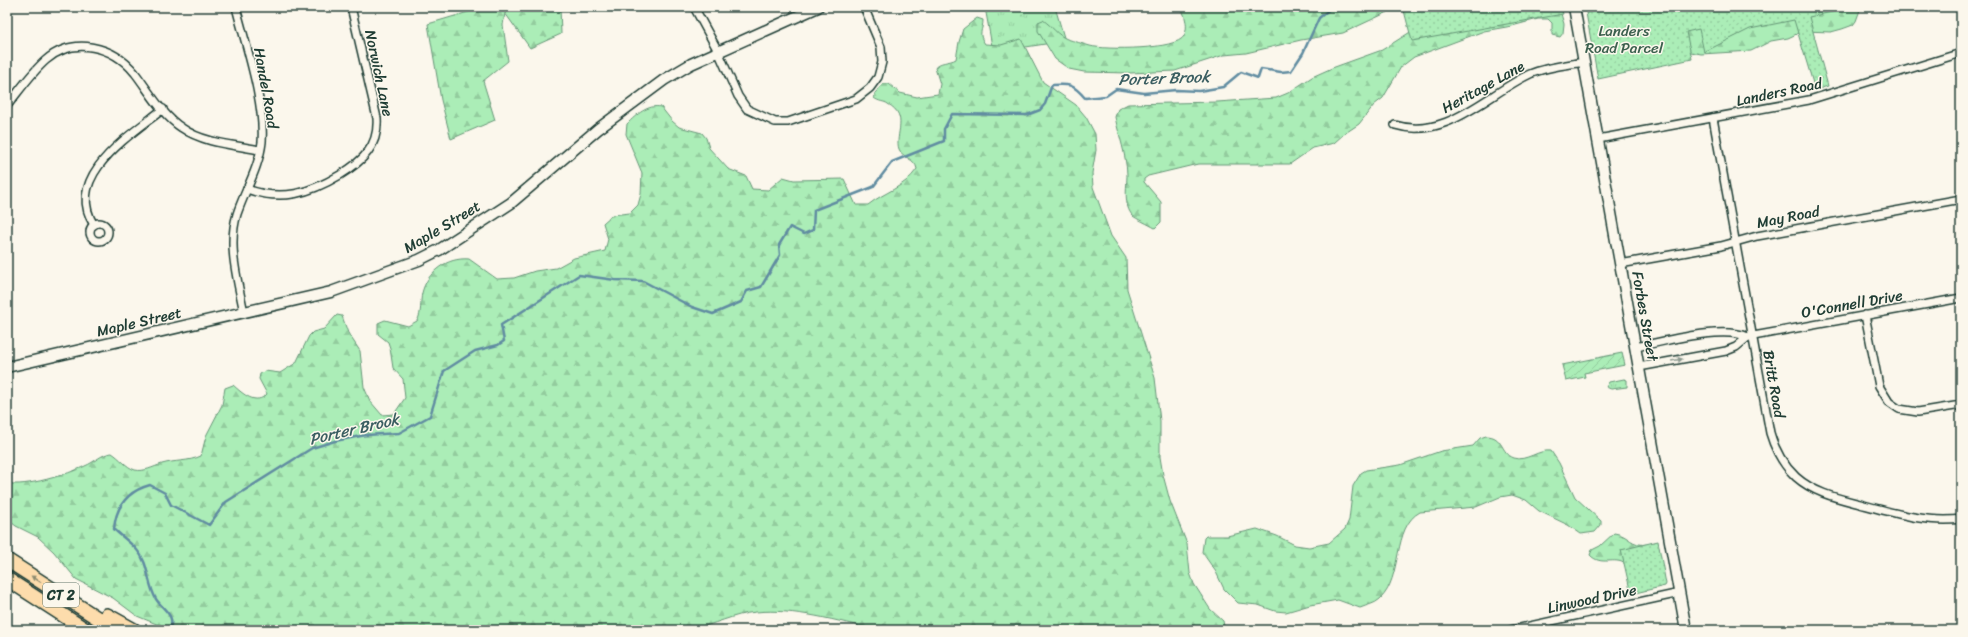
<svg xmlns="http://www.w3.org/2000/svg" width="1968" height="637" font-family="Sriracha,sans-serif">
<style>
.grass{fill:url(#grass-tufts);stroke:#659576}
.forest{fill:url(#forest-firs);stroke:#659576}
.park{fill:url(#park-dots);stroke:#659576}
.garden{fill:url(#garden-furrows);stroke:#659576}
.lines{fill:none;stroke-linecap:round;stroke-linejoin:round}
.stream{stroke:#608ca1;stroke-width:2.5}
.street-casing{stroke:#1f3d34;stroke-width:10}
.secondary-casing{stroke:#1f3d34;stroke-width:13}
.highway-casing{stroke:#1f3d34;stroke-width:16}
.street{stroke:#fbf7ec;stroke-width:7}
.secondary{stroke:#fbf7ec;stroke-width:10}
.highway{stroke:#fddcac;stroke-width:13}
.oneway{fill:#8d9a90}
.oneway2{fill:#8e8c70}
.labels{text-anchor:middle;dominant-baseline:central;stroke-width:3;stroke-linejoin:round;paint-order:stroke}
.shield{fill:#fbf7ec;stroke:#61756b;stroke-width:1}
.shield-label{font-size:14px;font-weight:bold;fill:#1f3d34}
.park-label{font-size:15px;fill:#3b604e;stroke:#fbf7ec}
.street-label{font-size:15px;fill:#1f3d34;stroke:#fbf7ec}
.water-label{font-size:16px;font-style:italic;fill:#3a5e61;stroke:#fbf7ec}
</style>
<defs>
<pattern id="grass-tufts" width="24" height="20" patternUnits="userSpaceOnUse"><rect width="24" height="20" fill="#abedb7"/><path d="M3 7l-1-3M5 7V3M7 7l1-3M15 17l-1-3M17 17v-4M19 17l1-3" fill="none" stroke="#93cc9e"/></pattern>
<pattern id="forest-firs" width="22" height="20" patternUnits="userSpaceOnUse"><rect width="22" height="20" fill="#abedb7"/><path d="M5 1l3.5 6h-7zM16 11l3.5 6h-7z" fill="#93cc9e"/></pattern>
<pattern id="park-dots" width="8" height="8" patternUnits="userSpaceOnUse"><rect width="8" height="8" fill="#abedb7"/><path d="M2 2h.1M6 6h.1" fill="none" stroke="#93cc9e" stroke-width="1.8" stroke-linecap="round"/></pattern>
<pattern id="garden-furrows" width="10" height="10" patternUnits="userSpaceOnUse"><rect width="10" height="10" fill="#abedb7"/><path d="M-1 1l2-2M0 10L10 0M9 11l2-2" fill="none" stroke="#93cc9e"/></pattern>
</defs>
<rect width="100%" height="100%" fill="#fbf7ec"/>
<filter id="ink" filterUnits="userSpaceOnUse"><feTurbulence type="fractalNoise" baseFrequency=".025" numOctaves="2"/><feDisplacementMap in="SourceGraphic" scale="8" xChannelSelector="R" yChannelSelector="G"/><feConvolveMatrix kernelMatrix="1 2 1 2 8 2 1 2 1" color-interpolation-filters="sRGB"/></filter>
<g filter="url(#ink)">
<g class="grass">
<path d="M985,7h70l10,34 -72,11z"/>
<path d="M1624,379l3,1v7l-16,2 -5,-2 3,-5z"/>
</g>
<g class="forest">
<path d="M485,7h75l1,27 -31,14 -25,-35 -2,12 5,36 -25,20 12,39 -44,19 -10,-39 -13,-76z"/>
<path d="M1181,7h214l-9,6 -43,20 -42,7 -55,13 -22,2 -49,16 -45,2 -46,-1 -15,-3 -14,-10 -17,-28v-9l5,-2c9,6 14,15 24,19 7,2 16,5 23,7 15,4 87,4 94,-10 5,-9 1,-20 -3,-29z"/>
<path d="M1559,7l5,17 -1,9 -3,4 -8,-2v-12l-4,-4h-10l-26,7 -28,5 -70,26 -13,10 -18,31 -9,7 -15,19 -15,10 -10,9 -21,5 -23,16h-92l-50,12 -4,3v3l17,20v20l-6,6c-5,-3 -20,-10 -22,-12 -10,-10 -6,-29 -6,-42 -1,-20 -8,-38 -12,-57l3,-8 10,-5 89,-2 59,-4 12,-5 24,-16 20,-9 50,-18 33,-21z"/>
<path d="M1586,7h278l-4,3 -4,11 -3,4 -11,4 -11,3 -28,-1 -15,7 -17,3 -20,10 -50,3 -111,-22z"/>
<path d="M977,18l6,2c0,11 -6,13 2,24l16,1 20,-6 22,43 33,23 10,12 9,17 1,16 -4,23 1,14 18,49 15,22 1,31 28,89 5,43v36l3,18 7,26 17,43 3,29 4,11 16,25 13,12 1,5 -12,4h-337c-36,-9 -82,-22 -119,-18 -22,2 -43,13 -65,18h-520l-34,-14 -24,-18 -37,-19 -22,-27 -16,-15 -22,-11 -9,-7v-36c17,5 62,-9 78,-17 10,-4 16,-12 27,-13 8,5 14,14 23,17 9,2 18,-3 27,-6 13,-4 26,-2 39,-8l5,-20 16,-31 3,-17 8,-3c10,9 23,21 34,9l-8,-15 1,-5 5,-3 15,2 16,-10 13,-27 4,-4 11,-3 13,-14 5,1 6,17 12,18 4,36 6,14 12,14 12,-1 11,-16 -2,-19 -10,-11 -3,-20 -2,-6 -10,-8v-11l7,-3 23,6 9,-5c5,-8 3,-19 5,-28 5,-21 25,-36 47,-34l28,20 17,-1 21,-7 21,-3 18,-10 31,-7 3,-12 -5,-16 9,-8 18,-2 8,-8 3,-11 1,-21 -16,-39 1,-10c9,-9 21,-20 34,-17l11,14 7,6 23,6 4,5 3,10 19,21 18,7 6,13 16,1 15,-13 11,3 50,-1 12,26h12c16,-13 36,-17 49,-36 -2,-11 -14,-10 -18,-20 -5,-14 11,-33 -11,-45 -4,-3 -9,-2 -14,-6l1,-5 8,-9h6l11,9 17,4 21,-3 2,-10 -5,-16c4,-7 15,-5 21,-9l3,-17 4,-13z"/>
<path d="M1486,436c18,0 14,17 28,22 12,4 25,-9 37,-7l8,12 16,34 26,24v4l-6,7 -14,2 -13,-9 -29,-14 -13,-11 -14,-5 -12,2 -24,10 -56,5c-28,15 -17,66 -40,87 -5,5 -13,6 -20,9l-22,-8 -28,5 -24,7 -11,-1 -17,-6 -20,-2 -14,-14 -8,-17 -14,-20 2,-14 2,-2h21l30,-7 20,7 18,9 14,2 20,-4 16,-14 4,-9 4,-34 8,-13 5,-3 34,-5 41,-14 32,-5 7,-8z"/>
<path d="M1614,533c16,2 16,14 35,11l-24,20c-10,-8 -24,3 -35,-9l2,-5 8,-4z"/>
</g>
<g class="park">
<path d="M1403,7h158l2,7 -151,27z"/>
<path d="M1615,7h240l-46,10 19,69 -13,4 -21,-70 -44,9 -46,23 -5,-23 -13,3 6,27 -94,20 -12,-66z"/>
<path d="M1658,541l8,43 -1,2 -34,8 -10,-44z"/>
</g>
<path class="garden" d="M1622,353l3,12 -41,8 1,4 -19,4 -4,-16z"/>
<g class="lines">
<g class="stream">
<path d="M1673,7l11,4 6,-4"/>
<path d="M169,630c8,-14 -6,-20 -13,-31 -9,-15 -7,-36 -19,-49 -7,-8 -16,-14 -23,-21 2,-23 14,-38 36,-44l15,8 6,12 38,20 17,-23 86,-54 23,-7 31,-6 33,-2 31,-17 14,-45 31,-20 23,-6 6,-4 -3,-16 78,-50 36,5 28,1 49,26 21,7 28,-12 6,-11 14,-4 19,-32 -1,-10 11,-18 14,7 9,-4 1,-20 59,-23 19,-25 52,-21v-12l8,-15 75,1 13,-5 5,-6 7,-19c18,-1 21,-1 33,13l21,-2 10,-7 28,4 32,-3 23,1 24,-4 18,-15 17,6 3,-9 20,3 10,-1 12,-18 16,-35 13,-11"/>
</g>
<defs>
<g id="street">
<path d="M236,7c10,40 29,95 26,135 -3,26 -17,48 -25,72 -10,32 1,67 7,99"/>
<path d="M694,7l24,44 20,45 9,13 28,13h13l68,-23 14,-11 8,-11 4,-15 -1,-15 -17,-40"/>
<path d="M7,106c12,-15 24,-33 39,-46 28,-24 67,-14 89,13 14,18 27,42 47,55 21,15 53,17 78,22"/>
<path d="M1713,118l57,315c5,17 13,32 26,44 18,16 41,21 64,27 33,9 66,19 101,15"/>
<path d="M1395,125c51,16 92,-31 135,-51 16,-7 36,-9 54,-12"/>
<path d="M1598,139l211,-39 152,-47"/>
<path d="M247,189c35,13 63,4 93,-14 23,-14 39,-29 37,-57l-26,-111"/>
<circle cx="99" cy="232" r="9"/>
<path d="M94,225c-31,-49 37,-90 69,-116"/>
<path d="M1620,264l101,-18 36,-10 204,-37"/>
<path d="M1865,315l14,71 10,16 10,7 19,3 43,-7"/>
<path d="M1635,347c29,-5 87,-22 113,-10l213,-39"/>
<path d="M1639,367l87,-16 10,-4 12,-10"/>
<path d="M1511,630l169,-37"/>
</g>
<g id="secondary">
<path d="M1574,7l112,623"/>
<path d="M7,367l324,-75 88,-32 20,-10 72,-47 87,-74 66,-49 27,-16 127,-57"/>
</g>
<g id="highway">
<path d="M7,560l109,70"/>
<path d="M7,579l79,51"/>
<path d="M107,615l27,15"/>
</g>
</defs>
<use href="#street" class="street-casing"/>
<use href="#secondary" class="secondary-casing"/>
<use href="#highway" class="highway-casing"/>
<use href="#street" class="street"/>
<use href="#secondary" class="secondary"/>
<use href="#highway" class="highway"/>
</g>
<defs><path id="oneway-solid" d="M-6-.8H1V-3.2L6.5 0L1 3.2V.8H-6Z"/></defs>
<use class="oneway" href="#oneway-solid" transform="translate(1677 360) rotate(-10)"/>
<use class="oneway2" href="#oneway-solid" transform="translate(36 579) rotate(-147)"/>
</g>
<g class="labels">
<rect class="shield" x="43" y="583" width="36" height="24" rx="3"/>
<g class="shield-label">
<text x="61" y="595">CT 2</text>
</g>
<g class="park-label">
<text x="1624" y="31">Landers<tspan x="1624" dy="17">Road Parcel</tspan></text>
</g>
<g class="street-label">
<text transform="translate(379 73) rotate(78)">Norwich Lane</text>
<text transform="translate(1483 87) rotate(-29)">Heritage Lane</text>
<text transform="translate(266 88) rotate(80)">Handel Road</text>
<text transform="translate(1779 92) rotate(-12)">Landers Road</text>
<text transform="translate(1788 217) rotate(-11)">May Road</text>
<text transform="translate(442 227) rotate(-31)">Maple Street</text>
<text transform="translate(1852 304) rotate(-10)">O'Connell Drive</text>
<text transform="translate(1645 316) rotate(80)">Forbes Street</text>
<text transform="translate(139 322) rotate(-13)">Maple Street</text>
<text transform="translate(1774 384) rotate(80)">Britt Road</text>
<text transform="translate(1592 599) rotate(-12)">Linwood Drive</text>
</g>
<g class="water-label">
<text transform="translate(1164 78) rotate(-2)">Porter Brook</text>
<text transform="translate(354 429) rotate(-13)">Porter Brook</text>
</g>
</g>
<rect width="1968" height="637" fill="none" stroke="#fbf7ec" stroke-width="24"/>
<rect x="12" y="12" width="1944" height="613" fill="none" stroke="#1f3d34" stroke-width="1.5" filter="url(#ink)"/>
</svg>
